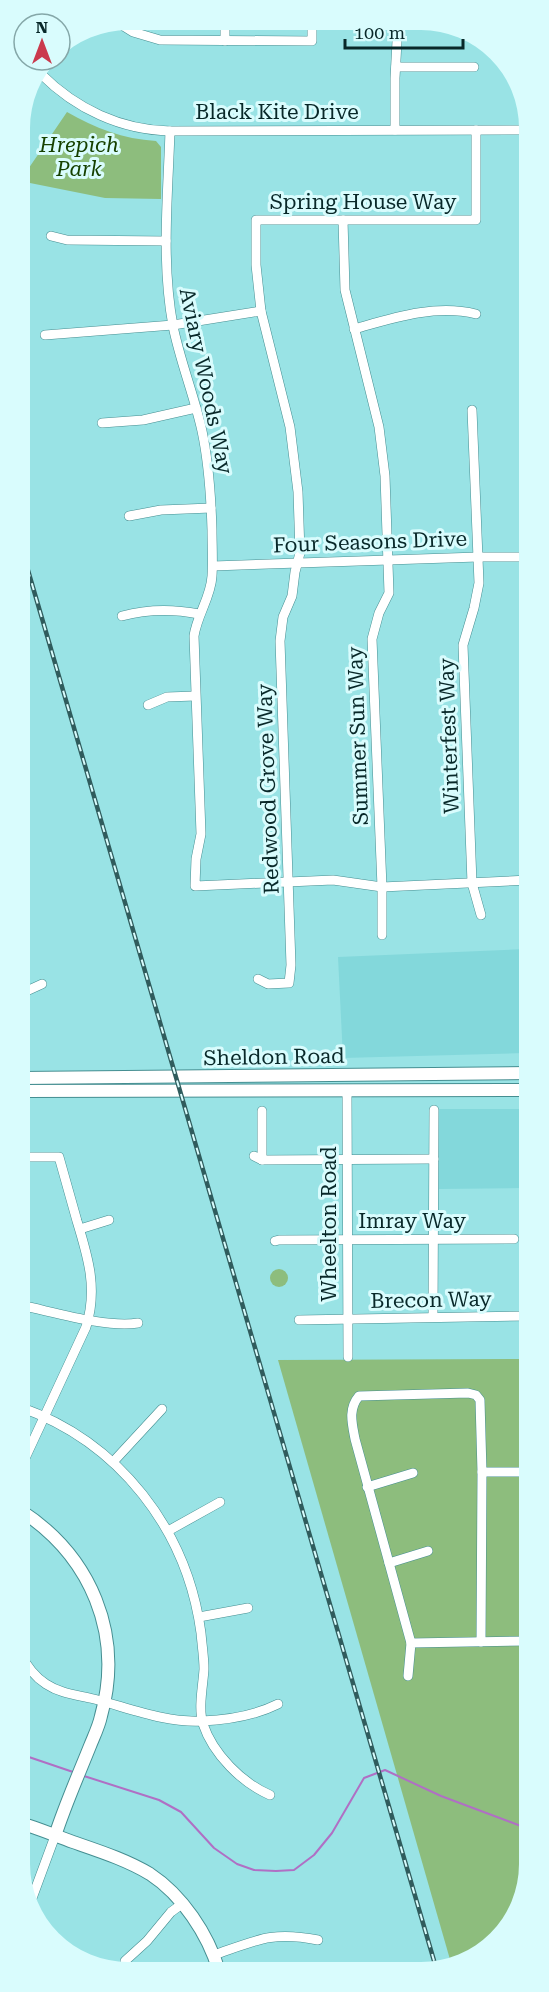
<svg xmlns="http://www.w3.org/2000/svg" width="549" height="1992" font-family="'Roboto Serif',serif">
<style>
.built{fill:#83d8db}
.green{fill:#8dbd7d}
.water{fill:#b06fc4}
.lines{fill:none;stroke-linecap:round;stroke-linejoin:round}
.stream{stroke:#b06fc4;stroke-width:2}
.street-casing{stroke:#458e91;stroke-width:10}
.secondary-casing{stroke:#458e91;stroke-width:14}
.street{stroke:#fff;stroke-width:9}
.secondary{stroke:#fff;stroke-width:12}
.rail-casing{stroke:#305c5d;stroke-width:4.5}
.rail{stroke:#d9fcfd;stroke-width:2;stroke-dasharray:7;stroke-linecap:butt}
.labels{text-anchor:middle;dominant-baseline:central;stroke-width:6;stroke-linejoin:round;paint-order:stroke}
.street-label{font-size:21px;fill:#082829;stroke:#d9fcfd}
.park-label{font-size:21px;font-style:italic;fill:#164100;stroke:#d9fcfd}
</style>
<rect width="100%" height="100%" fill="#99e3e5"/>
<g class="built">
<path d="M526,949l-2,104 -181,5 -5,-101z"/>
<path d="M439,1109h81l1,79 -82,1z"/>
</g>
<g class="green">
<path d="M67,112c28,16 56,27 89,29l5,6v52l-56,-1 -85,-17z"/>
<circle cx="279" cy="1278" r="9"/>
<path d="M529,1359v512l-27,65 -51,27 -173,-603z"/>
</g>
<path class="water" d="M20,341l10,45 -10,7z"/>
<g class="lines">
<g class="stream">
<path d="M20,1754l56,19"/>
<path d="M84,1776l75,24 22,12 33,36 23,16 17,6 22,1 18,-1 20,-15 18,-22 32,-55 21,-8 56,26 88,33"/>
</g>
<defs>
<g id="street">
<path d="M225,21v20"/>
<path d="M117,22l16,10 27,8 152,1v-19"/>
<path d="M396,67h78"/>
<path d="M41,74c35,35 80,56 129,57l359,-1"/>
<path d="M395,130v-52l3,-55"/>
<path d="M170,131c-2,64 -9,130 3,195 7,35 21,69 29,105 7,33 9,66 10,99 0,15 1,31 0,46 -1,21 -15,39 -18,60l7,198 -5,25 -1,27 138,-6 49,7 147,-7"/>
<path d="M343,220l2,70 34,137 6,49 4,117 -10,20 -7,26 10,248v48"/>
<path d="M51,236l16,4 99,1"/>
<path d="M354,329c39,-11 81,-25 122,-15"/>
<path d="M45,335l128,-10 88,-14"/>
<path d="M472,410l7,173 -5,25 -11,37 9,238 9,32"/>
<path d="M102,423l41,-3 53,-12"/>
<path d="M129,516l32,-6 50,-2"/>
<path d="M213,566l265,-9h51"/>
<path d="M122,616c26,-7 51,-7 77,-2"/>
<path d="M148,705l19,-8 28,-1"/>
<path d="M258,979l10,5 21,-1 2,-18 -11,-324 3,-24 9,-21 3,-24 5,-19 -2,-61 -8,-65 -29,-116 -5,-46v-45h220v-90"/>
<path d="M20,994l22,-10"/>
<path d="M347,1091l1,266"/>
<path d="M254,1156l8,4 172,-1"/>
<path d="M20,1157h39c6,21 12,42 18,64 11,36 21,68 9,106l-66,142"/>
<path d="M262,1160v-49"/>
<path d="M80,1229l29,-9"/>
<path d="M275,1241l4,-1 235,-1"/>
<path d="M20,1305c34,7 86,23 118,18"/>
<path d="M433,1317l1,-207"/>
<path d="M299,1320l230,-4"/>
<path d="M20,1407c99,35 167,122 181,226 1,12 3,25 3,36 -1,17 -6,39 -1,55 10,30 39,59 67,71"/>
<path d="M113,1462l49,-53"/>
<path d="M482,1472h47"/>
<path d="M367,1487l46,-14"/>
<path d="M168,1531l52,-29"/>
<path d="M389,1563l39,-12"/>
<path d="M199,1617l49,-9"/>
<path d="M411,1643l-56,-204c-3,-16 -7,-30 4,-43l109,-3 8,2 4,5 2,72 -1,170"/>
<path d="M20,1653c6,12 15,24 26,31 15,10 32,11 48,15 35,9 72,24 108,22 25,-1 54,-6 76,-17"/>
<path d="M408,1676l3,-33 118,-2"/>
<path d="M31,1901l24,-65"/>
<path d="M214,1955c43,-15 58,-24 104,-15"/>
<path d="M125,1961l22,-20 24,-29 11,-8"/>
</g>
<g id="secondary">
<path d="M20,1078l509,-5"/>
<path d="M20,1091l509,-1"/>
<path d="M20,1510c71,46 104,124 81,206 -2,10 -7,20 -11,30 -12,30 -25,59 -35,90"/>
<path d="M20,1823c18,5 36,13 53,19 26,9 54,18 77,32 32,21 58,60 69,97"/>
</g>
</defs>
<use href="#street" class="street-casing"/>
<use href="#secondary" class="secondary-casing"/>
<use href="#street" class="street"/>
<use href="#secondary" class="secondary"/>
<defs>
<path id="rail" d="M20,543l417,1428"/>
</defs>
<use href="#rail" class="rail-casing"/>
<use href="#rail" class="rail"/>
</g>
<g class="labels">
<g class="street-label">
<text x="277" y="112">Black Kite Drive</text>
<text x="363" y="202">Spring House Way</text>
<text transform="translate(206 381) rotate(78)">Aviary Woods Way</text>
<text transform="translate(370 542) rotate(-2)">Four Seasons Drive</text>
<text transform="translate(358 736) rotate(-92)">Summer Sun Way</text>
<text transform="translate(449 736) rotate(-92)">Winterfest Way</text>
<text transform="translate(268 789) rotate(-92)">Redwood Grove Way</text>
<text transform="translate(274 1057) rotate(-1)">Sheldon Road</text>
<text x="412" y="1221">Imray Way</text>
<text transform="translate(329 1224) rotate(-90)">Wheelton Road</text>
<text transform="translate(431 1300) rotate(-1)">Brecon Way</text>
</g>
<g class="park-label">
<text x="79" y="145">Hrepich<tspan x="79" dy="24">Park</tspan></text>
</g>
</g>
<path d="M0 0H549V1992H0ZM128 30H421A98 98 0 0 1 519 128V1864A98 98 0 0 1 421 1962H128A98 98 0 0 1 30 1864V128A98 98 0 0 1 128 30Z" fill="#d9fcfd" fill-rule="evenodd"/>
<g transform="translate(42 42)"><circle r="28" fill="#d9fcfd" stroke="#85a7a8" stroke-width="1.5"/>
<path d="M0-4.5L10 22L0 15L-10 22Z" fill="#ca3a4d"/>
<text y="-9" font-size="16" font-weight="bold" text-anchor="middle" fill="#082829">N</text>
</g>
<path d="M345 39v9h118v-9" fill="none" stroke="#082829" stroke-width="3"/>
<text x="354" y="39" font-size="18" fill="#082829" stroke="#d9fcfd" stroke-width="4.5" paint-order="stroke">100 m</text>
</svg>
